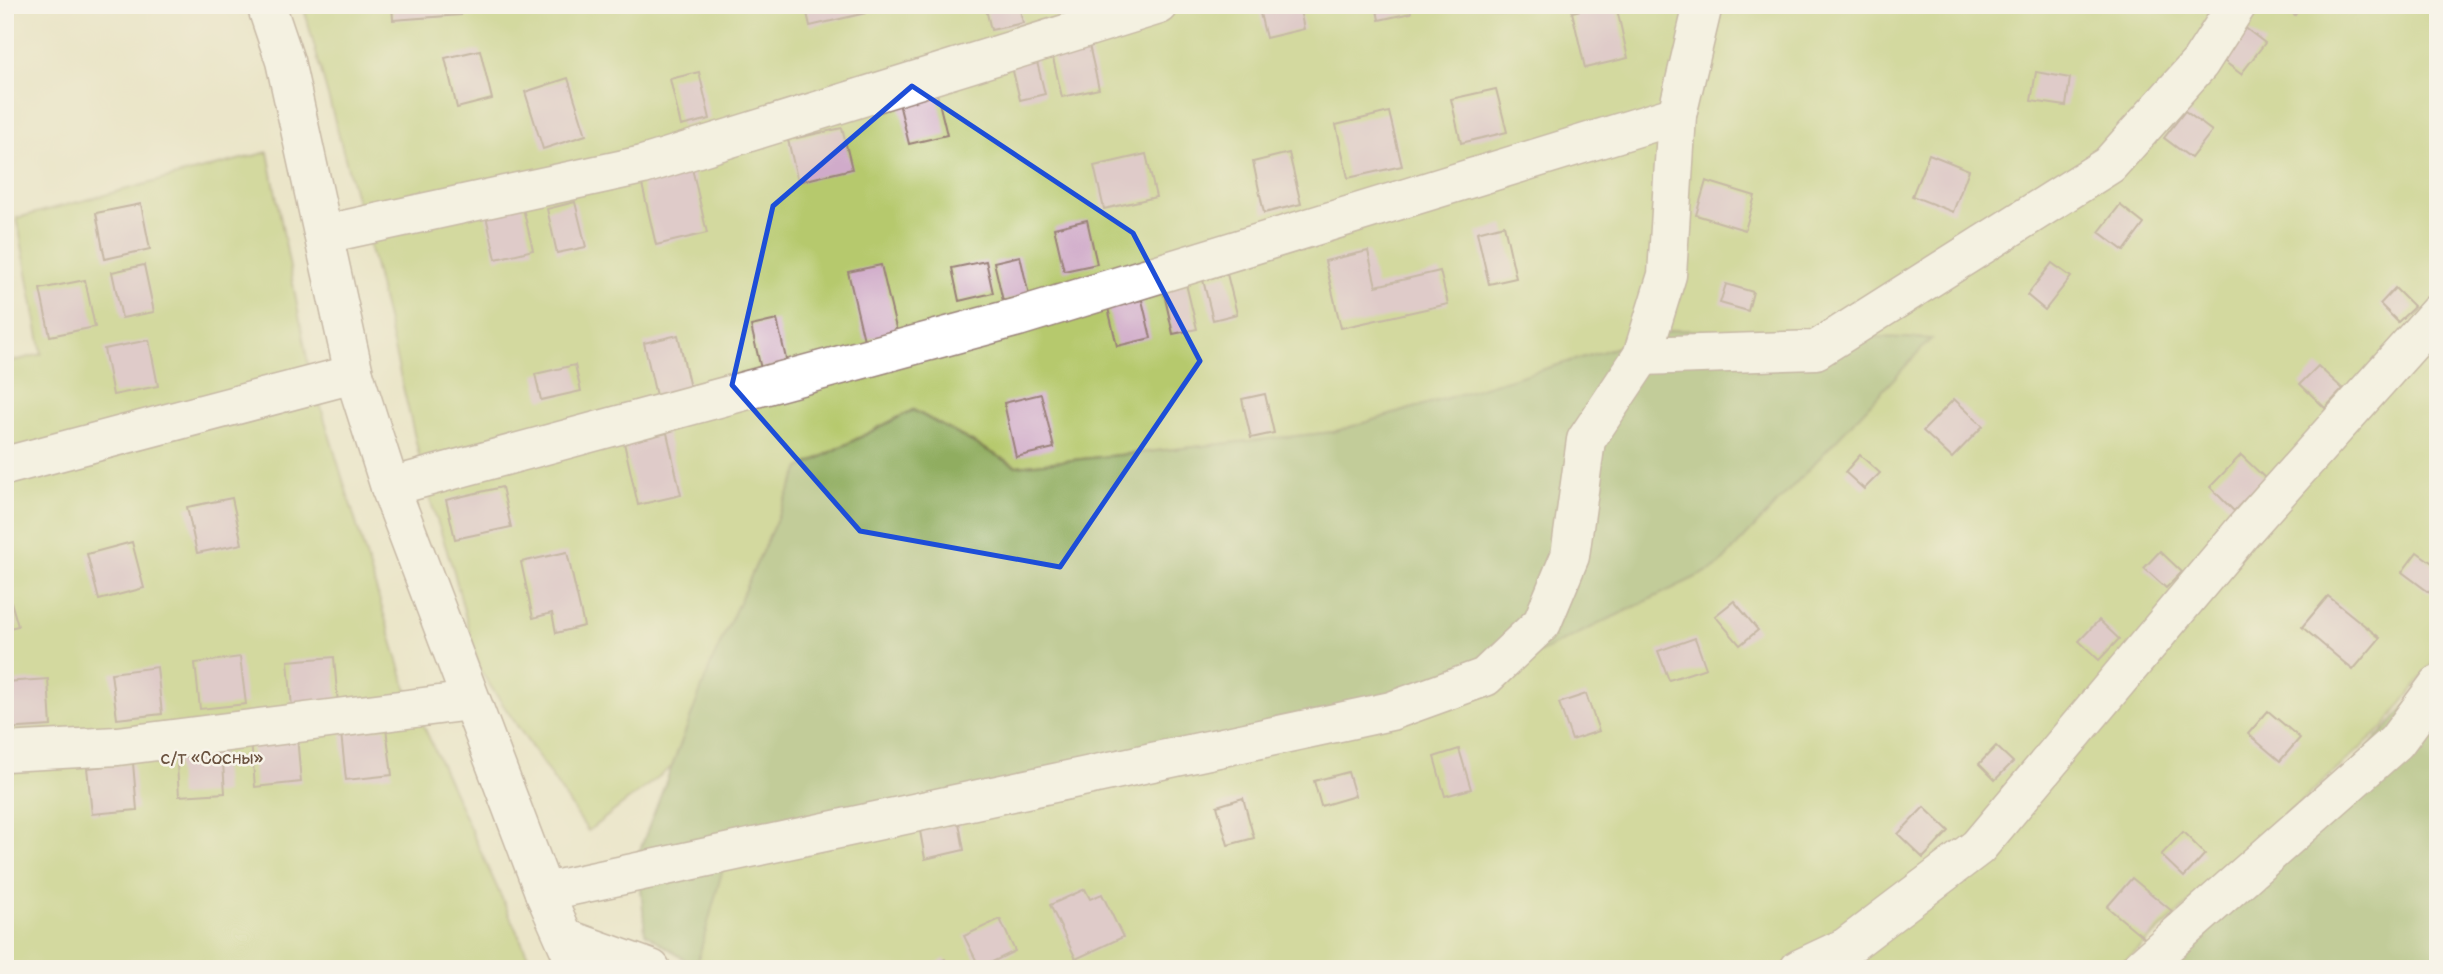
<svg xmlns="http://www.w3.org/2000/svg" width="2443" height="974" font-family="Pangolin,sans-serif">
<style>
.green{fill:#b6c96d;stroke:#80744c;stroke-width:2}
.forest{fill:#90ad60;stroke:#6d6646;stroke-width:2}
.building{fill:#d0abca}
.lines{fill:none;stroke-linecap:round;stroke-linejoin:round}
.minor-casing{stroke:#9a827a;stroke-width:41}
.major-casing{stroke:#9a827a;stroke-width:41}
.minor{stroke:#fff;stroke-width:38}
.major{stroke:#fff;stroke-width:38}
.marked{fill:none;stroke:#1d4ed8;stroke-width:5;stroke-linejoin:round}
.labels{text-anchor:middle;dominant-baseline:central;stroke-width:5;stroke-linejoin:round;paint-order:stroke}
.park-label{font-size:19px;fill:#6a523f;stroke:#f7f3e8}
</style>
<rect width="100%" height="100%" fill="#f7f3e8"/>
<filter id="ink" filterUnits="userSpaceOnUse"><feTurbulence type="fractalNoise" baseFrequency=".0143" numOctaves="2"/><feDisplacementMap in="SourceGraphic" scale="14" xChannelSelector="R" yChannelSelector="G"/><feConvolveMatrix kernelMatrix="1 2 1 2 8 2 1 2 1" color-interpolation-filters="sRGB"/></filter>
<filter id="wash" filterUnits="userSpaceOnUse"><feTurbulence type="fractalNoise" baseFrequency=".00686" numOctaves="4" result="noise"/><feDisplacementMap in="SourceGraphic" scale="28" xChannelSelector="R" yChannelSelector="G"/><feGaussianBlur stdDeviation="1.57" result="paint"/><feColorMatrix in="noise" values="0 0 0 0 0 0 0 0 0 0 0 0 0 0 0 0 0 1.4 0 .05"/><feComposite in="paint" operator="in"/></filter>
<g filter="url(#wash)">
<rect width="100%" height="100%" fill="#ebe5c9"/>
<g class="green">
<path d="M303,5h2135v651l-54,71 -267,242h-1418l-3,-2 26,-99 806,-210 189,-91 213,-228 -255,-9 -342,102 -317,34 -103,-56 -113,58 -89,196 -37,101 -86,66 -109,-162 -25,-97 -26,-79 -55,-233z"/>
<path d="M268,152l41,216 97,319 128,282h-529v-606l37,-9 -25,-136z"/>
</g>
<g class="forest">
<path d="M1675,330l256,9 -214,228 -189,91 -805,210 -27,99 -51,-34 -7,-78 73,-191 89,-196 113,-58 103,56 317,-34z"/>
<path d="M2438,672v297h-273z"/>
</g>
<g id="blocks">
<g class="building">
<path d="M392,5h68l1,10 -68,5z"/>
<path d="M805,5h59l2,8 -56,13z"/>
<path d="M985,5h34l4,18 -32,7z"/>
<path d="M1258,5h41l5,24 -38,9z"/>
<path d="M1376,5h33l2,8 -32,7z"/>
<path d="M1603,5h13l12,53 -43,10 -13,-56z"/>
<path d="M2282,5h20l-7,10z"/>
<path d="M2244,27l21,16 -24,31 -21,-16z"/>
<path d="M1089,45l10,44 -37,8 -10,-43z"/>
<path d="M480,50l12,49 -35,9 -12,-50z"/>
<path d="M1036,58l9,36 -25,6 -9,-37z"/>
<path d="M699,72l11,47 -29,7 -11,-47z"/>
<path d="M2036,72l34,6 -4,28 -35,-5z"/>
<path d="M568,78l18,57 -43,14 -18,-57z"/>
<path d="M1496,89l11,43 -46,11 -10,-44z"/>
<path d="M937,94l10,41 -38,9 -10,-41z"/>
<path d="M2185,111l27,20 -21,27 -27,-20z"/>
<path d="M1389,112l13,54 -54,12 -12,-53z"/>
<path d="M842,128l10,41 -54,13 -10,-42z"/>
<path d="M1289,153l12,51 -37,9 -11,-51z"/>
<path d="M1146,154l10,43 -52,12 -10,-43z"/>
<path d="M1929,154l40,16 -16,42 -41,-16z"/>
<path d="M692,168l15,65 -51,12 -15,-65z"/>
<path d="M1706,181l49,15 -10,34 -49,-15z"/>
<path d="M575,202l11,45 -29,6 -10,-44z"/>
<path d="M141,204l9,45 -45,10 -9,-46z"/>
<path d="M522,204l11,46 -37,9 -11,-47z"/>
<path d="M2120,205l24,19 -20,27 -25,-19z"/>
<path d="M1087,220l10,44 -33,7 -10,-43z"/>
<path d="M1504,225l12,53 -27,6 -12,-52z"/>
<path d="M1368,251l8,35 64,-15 8,33 -107,24 -16,-67z"/>
<path d="M1020,256l9,39 -26,6 -9,-39z"/>
<path d="M986,261l7,32 -34,8 -7,-33z"/>
<path d="M2052,263l19,14 -26,33 -18,-15z"/>
<path d="M144,265l10,47 -32,6 -10,-46z"/>
<path d="M881,265l16,67 -33,8 -16,-68z"/>
<path d="M1227,274l10,40 -24,6 -10,-40z"/>
<path d="M85,280l10,47 -45,9 -10,-47z"/>
<path d="M1186,284l11,45 -24,5 -10,-45z"/>
<path d="M1726,284l27,8 -5,19 -28,-8z"/>
<path d="M2395,288l19,19 -16,15 -18,-18z"/>
<path d="M1142,300l9,38 -34,8 -9,-38z"/>
<path d="M777,320l10,43 -26,6 -10,-43z"/>
<path d="M678,335l12,53 -34,8 -12,-53z"/>
<path d="M149,340l9,46 -45,9 -9,-46z"/>
<path d="M575,365l6,26 -40,9 -6,-26z"/>
<path d="M2318,366l25,23 -18,19 -25,-24z"/>
<path d="M1041,394l13,54 -38,9 -12,-54z"/>
<path d="M1265,394l9,39 -23,5 -9,-39z"/>
<path d="M1954,399l29,27 -31,32 -29,-27z"/>
<path d="M667,433l14,62 -43,10 -14,-62z"/>
<path d="M1860,455l20,18 -16,16 -19,-17z"/>
<path d="M2241,455l24,23 -31,33 -24,-24z"/>
<path d="M502,487l9,40 -56,12 -9,-39z"/>
<path d="M232,498l10,46 -45,9 -10,-46z"/>
<path d="M132,542l12,46 -45,12 -12,-46z"/>
<path d="M2160,551l22,21 -16,16 -22,-20z"/>
<path d="M567,552l17,74 -28,7 -4,-20 -19,5 -12,-56z"/>
<path d="M2417,552l21,15v16l-8,10 -28,-21z"/>
<path d="M5,581l13,45 -13,3z"/>
<path d="M2328,596l52,42 -27,32 -51,-43z"/>
<path d="M1734,601l24,29 -18,15 -25,-29z"/>
<path d="M2099,620l20,19 -20,21 -20,-19z"/>
<path d="M1695,638l11,30 -37,12 -11,-29z"/>
<path d="M240,657l6,47 -46,5 -5,-46z"/>
<path d="M334,657l4,47 -46,4 -4,-47z"/>
<path d="M157,667l5,47 -45,5 -6,-46z"/>
<path d="M48,679l3,47 -46,3v-47z"/>
<path d="M1586,694l13,37 -27,9 -13,-37z"/>
<path d="M2268,711l32,27 -20,23 -32,-27z"/>
<path d="M386,728l6,47 -46,5 -5,-47z"/>
<path d="M297,735l4,47 -46,5 -4,-47z"/>
<path d="M1996,746l17,16 -18,18 -16,-16z"/>
<path d="M222,747l3,46 -46,3 -3,-46z"/>
<path d="M1459,749l12,40 -26,7 -11,-39z"/>
<path d="M133,763l4,47 -45,4 -5,-46z"/>
<path d="M1348,772l7,24 -34,10 -7,-25z"/>
<path d="M1243,798l11,40 -26,7 -11,-39z"/>
<path d="M1924,807l25,24 -26,27 -25,-24z"/>
<path d="M959,823l5,27 -39,9 -5,-28z"/>
<path d="M2183,832l22,22 -21,23 -23,-22z"/>
<path d="M2132,878l40,33 -25,29 -40,-33z"/>
<path d="M1085,889l5,10 12,-5 21,43 -47,22 -26,-54z"/>
<path d="M1000,919l15,32 -35,17 -16,-32z"/>
<path d="M945,959l5,10h-26z"/>
</g>
</g>
</g>
<g filter="url(#ink)">
<use href="#blocks" fill-opacity="0" stroke="#9a827a" stroke-width="2"/>
<g class="lines">
<defs>
<g id="minor">
<path d="M325,234l318,-69 516,-160"/>
<path d="M1642,356l174,-6 293,-185 91,-102 37,-58"/>
<path d="M5,466l349,-92"/>
<path d="M390,487l628,-170 659,-202"/>
<path d="M5,752l113,-6 352,-45"/>
<path d="M544,892l847,-181 94,-34 57,-54 28,-67 16,-116 56,-84 25,-81 10,-160 26,-110"/>
<path d="M565,938l86,31"/>
<path d="M1799,969l47,-22 132,-100 266,-317 194,-217"/>
<path d="M2139,969l257,-227 42,-57"/>
</g>
<path id="major" d="M266,5l19,56 69,313 36,113 154,405 34,77"/>
</defs>
<use href="#minor" class="minor-casing"/>
<use href="#major" class="major-casing"/>
<use href="#minor" class="minor"/>
<use href="#major" class="major"/>
</g>
</g>
<path d="M0 0H2443V974H0ZM912,86l221,147 67,128 -140,206 -200,-36 -128,-146 41,-179z" fill="#ebe5c9" fill-opacity=".55" fill-rule="evenodd"/>
<path class="marked" d="M912,86l221,147 67,128 -140,206 -200,-36 -128,-146 41,-179z"/>
<g class="labels">
<g class="park-label">
<text x="212" y="758">с/т «Сосны»</text>
</g>
</g>
<rect width="2443" height="974" fill="none" stroke="#f7f3e8" stroke-width="28"/>
</svg>
